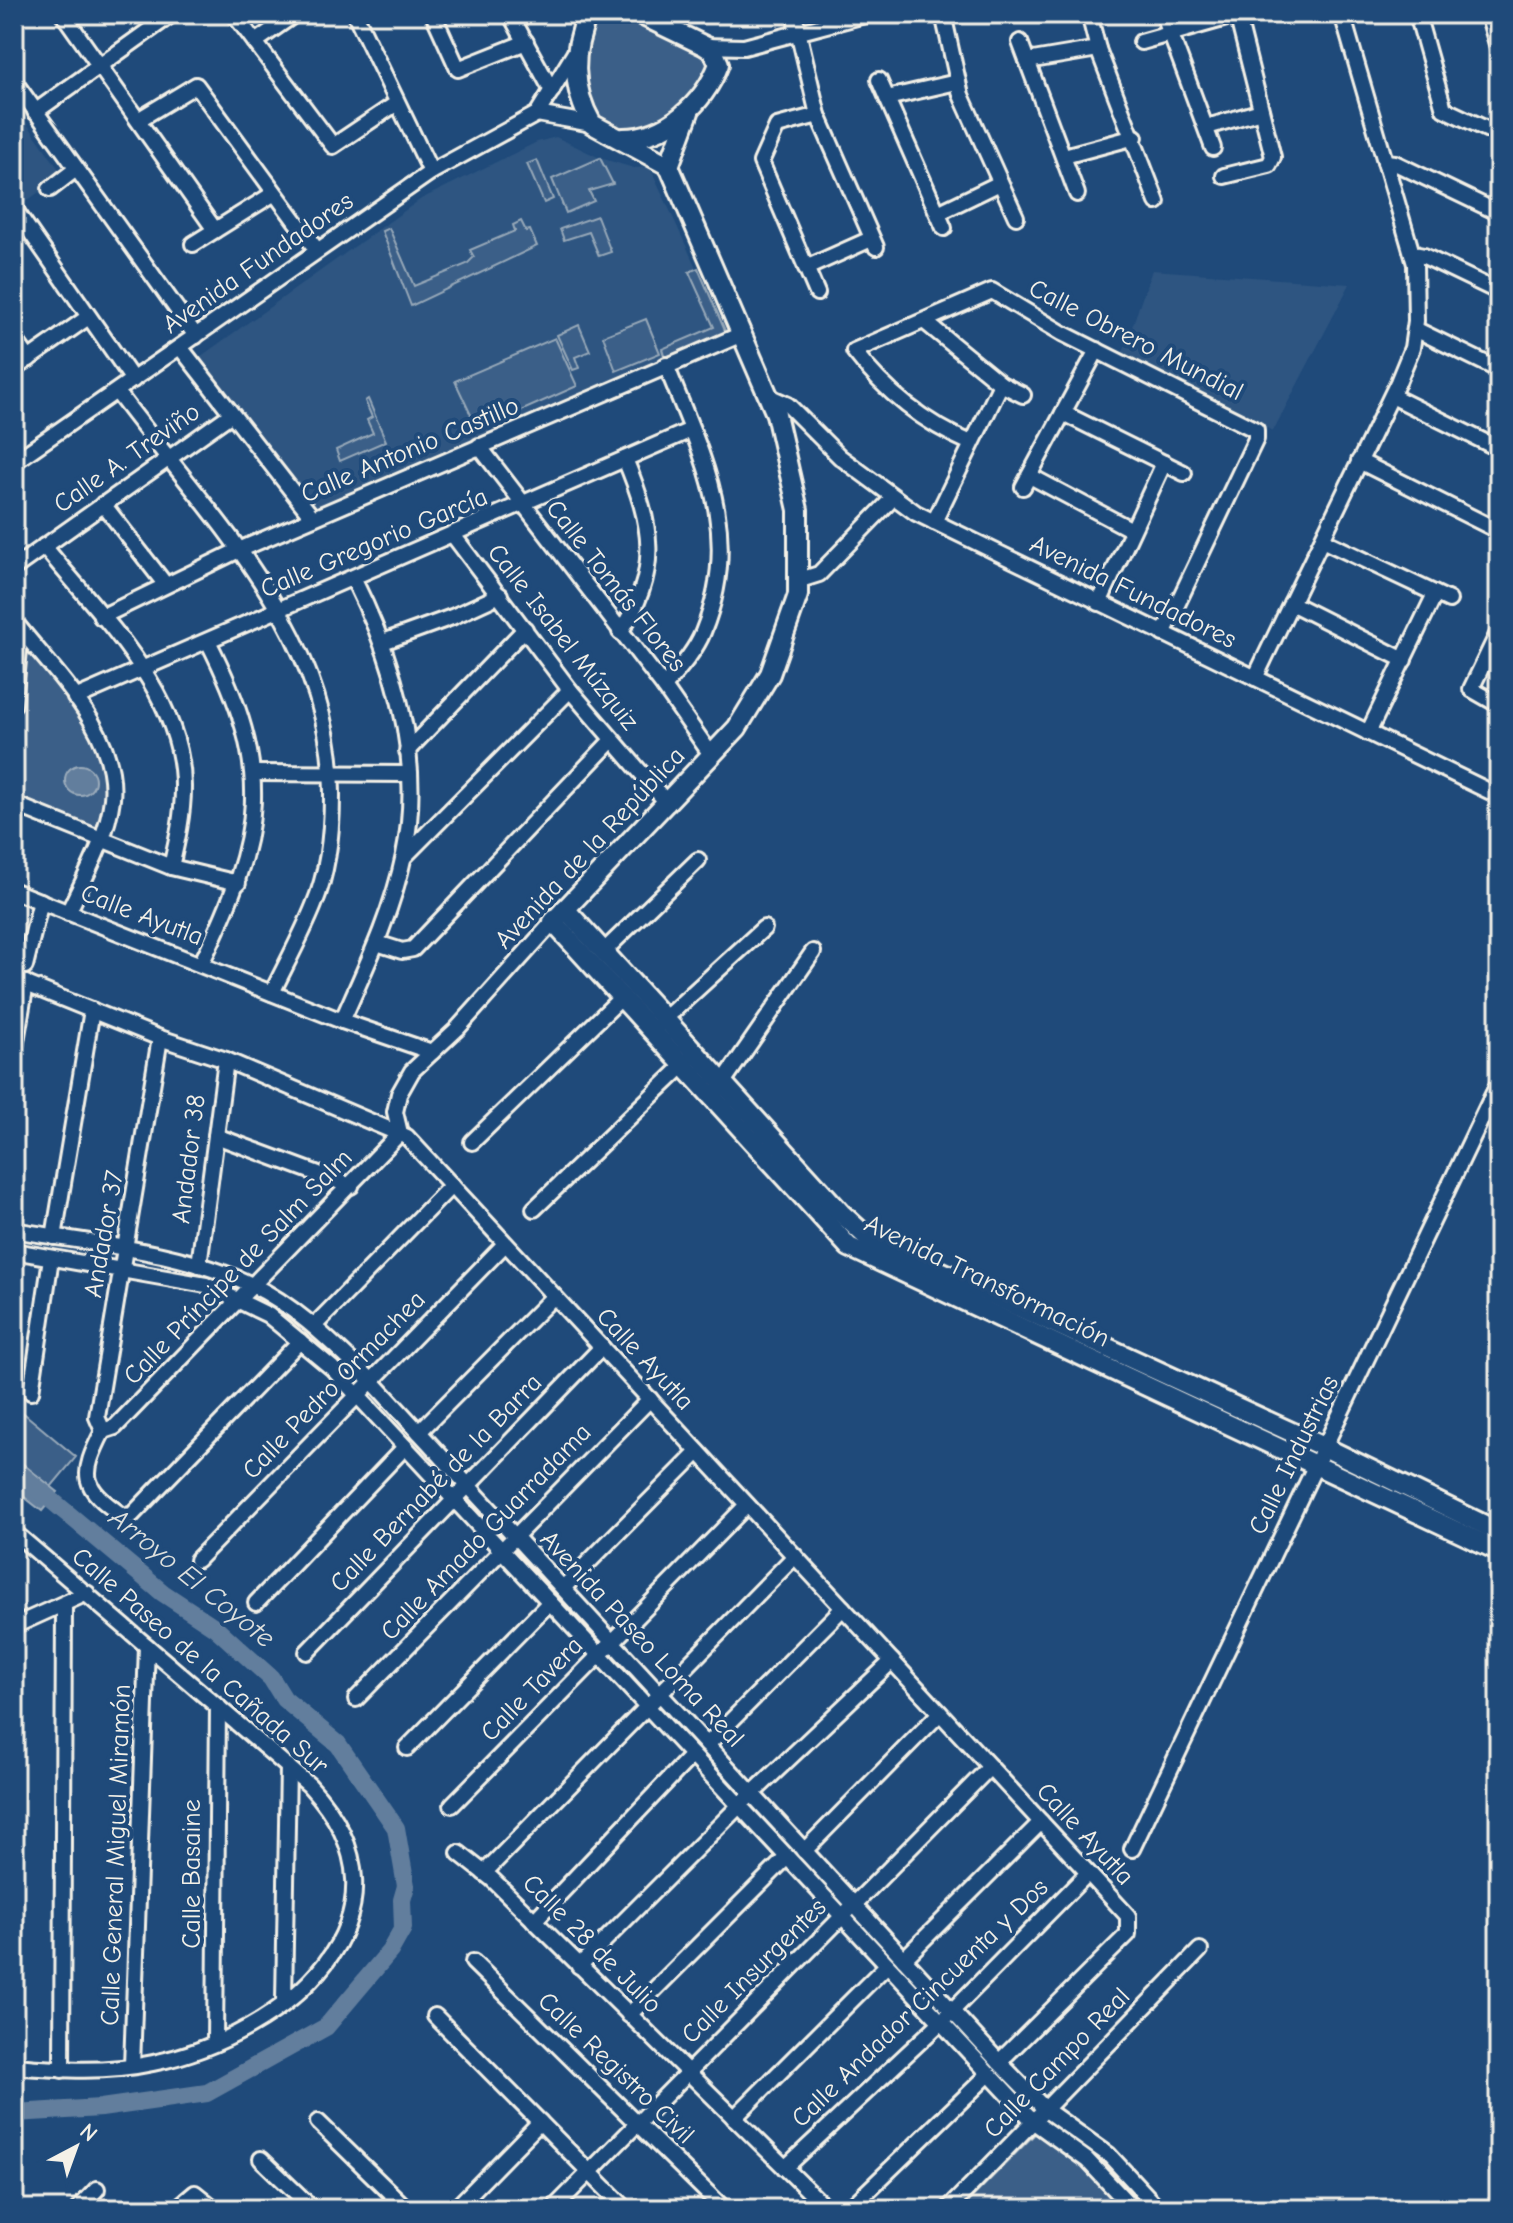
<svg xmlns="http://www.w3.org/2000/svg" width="1513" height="2223" font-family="'Comic Neue',sans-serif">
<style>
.built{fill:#2d5581}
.green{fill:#3a5f88;stroke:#97a8b8;stroke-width:2}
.water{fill:#627e9d;stroke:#9cacbb;stroke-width:2}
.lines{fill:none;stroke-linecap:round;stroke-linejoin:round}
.river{stroke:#627e9d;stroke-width:18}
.minor-casing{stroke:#f4f1e8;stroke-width:20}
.major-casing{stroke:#f4f1e8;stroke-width:24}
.minor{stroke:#1f4a7a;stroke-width:14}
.major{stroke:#1f4a7a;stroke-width:18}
.labels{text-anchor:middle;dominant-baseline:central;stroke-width:8;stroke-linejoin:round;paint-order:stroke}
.street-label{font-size:26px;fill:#f4f1e8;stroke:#1f4a7a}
.water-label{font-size:28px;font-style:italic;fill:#dee0dd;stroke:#1f4a7a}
</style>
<rect width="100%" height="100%" fill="#1f4a7a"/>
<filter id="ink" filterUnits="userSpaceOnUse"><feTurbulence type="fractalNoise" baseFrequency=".0125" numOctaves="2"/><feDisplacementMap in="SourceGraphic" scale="16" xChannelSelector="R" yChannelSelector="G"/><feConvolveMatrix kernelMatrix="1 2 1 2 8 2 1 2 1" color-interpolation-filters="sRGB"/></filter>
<g filter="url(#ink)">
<g class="built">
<path d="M14,105l49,70 -49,35z"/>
<path d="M556,137l44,21 34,10 16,-1 76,166 -408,179 -121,-153 224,-160 116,-57z"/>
<path d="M1152,270l198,14 -77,147 -152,-73z"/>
</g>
<g class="green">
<path d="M602,14c33,0 93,23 115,47l-31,47 -40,25 -39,-5c-7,-8 -20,-20 -24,-30 -7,-24 0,-68 19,-84z"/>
<path d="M600,158l13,26 -24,7 5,10 -28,12 -14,-34z"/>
<path d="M537,160l16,39 -9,4 -17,-39z"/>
<path d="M597,216l14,36 -12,4 -10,-24 -25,8 -4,-11z"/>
<path d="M521,221l5,10 4,-1 7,16 -126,60 -29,-75 7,-3 25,58 53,-22 7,-7 -4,-7 45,-19 -2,-6z"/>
<path d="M698,268l28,65 -61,26 -3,-10 52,-22 -25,-55z"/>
<path d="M646,319l14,34 -44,18 -13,-35z"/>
<path d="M579,325l11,26 -15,6 4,11 -6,2 -16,-35z"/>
<path d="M555,338l22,48 -99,44 -23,-49z"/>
<path d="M368,399l18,42 -46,20 -4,-11 37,-17 -6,-13 5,-3 -7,-16z"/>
<path d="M15,624l79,103 14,33 -5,77 -89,-40 4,-105z"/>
<path d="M14,1405l62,52 -25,30 -37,-30z"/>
<path d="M1036,2133l47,34 38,42h-160z"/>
</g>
<g class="water">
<circle cx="80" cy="780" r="15"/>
<path d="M14,1457l44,35 -16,19 -28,-22z"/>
</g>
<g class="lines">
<path class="river" d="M14,1469l149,124 53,35 55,50 13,21 54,45 58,84 10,58 -4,14 1,28 -13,23 -64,76 -119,66 -106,15 -87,5"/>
<defs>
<g id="minor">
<path d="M63,14l152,216"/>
<path d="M234,14l99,132 64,-43"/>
<path d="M355,14l76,158"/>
<path d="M433,14l25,55 68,-27"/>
<path d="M510,14l42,77"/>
<path d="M794,14l24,101 58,132"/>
<path d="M943,14l18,81 55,122"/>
<path d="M1089,14l9,35 59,153"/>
<path d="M1417,14l27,95 55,26"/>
<path d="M1488,14l11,37"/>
<path d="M1164,16l49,132"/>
<path d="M255,42l40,-28"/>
<path d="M1020,42l57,152"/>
<path d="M1141,42l96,-27"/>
<path d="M705,46l39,1 124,-33"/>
<path d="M1027,61l71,-12"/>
<path d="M879,80l65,148"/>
<path d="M14,81l182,255"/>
<path d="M887,98l70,-16"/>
<path d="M35,112l137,-98"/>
<path d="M537,114l55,10"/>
<path d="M138,120l58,-35 120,164"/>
<path d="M1207,127l54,-16"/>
<path d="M1064,156l71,-19"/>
<path d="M1385,162l10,1 104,50"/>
<path d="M1224,176l45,-11 4,-8 -36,-143"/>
<path d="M50,189l26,-20"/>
<path d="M14,213l2,-2 117,169"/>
<path d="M938,213l62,-30"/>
<path d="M193,244l80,-50"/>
<path d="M1413,254l11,2 75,36"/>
<path d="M806,268l65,-29"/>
<path d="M817,293l-56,-131 16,-36 41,-11"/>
<path d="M924,321l77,63 22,11"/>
<path d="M1415,329l84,41"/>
<path d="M14,338l15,21"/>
<path d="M180,347l133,171"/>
<path d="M14,369l73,-51"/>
<path d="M117,392c91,123 217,241 215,405 0,36 -4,74 -18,108 -12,30 -28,59 -42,88"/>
<path d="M1392,396l107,53"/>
<path d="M770,397l18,8 52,52 76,56 583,283"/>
<path d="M1063,413l121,60"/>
<path d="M971,443c-47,-20 -86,-51 -117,-92l138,-60 70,42 194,97v9l-93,195"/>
<path d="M479,446l185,241 48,69"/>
<path d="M1359,461l140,70"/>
<path d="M14,462l417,-290 106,-58 37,-60"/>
<path d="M1030,476l102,54"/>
<path d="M1023,487l74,-137"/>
<path d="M103,504l62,80"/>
<path d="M934,522l67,-138"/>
<path d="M453,535l117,155 98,114"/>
<path d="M1322,540l127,60"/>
<path d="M44,546c55,69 140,147 139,242 0,27 -6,53 -12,79"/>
<path d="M14,568l216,-153"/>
<path d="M800,580l19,-6 74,-76"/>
<path d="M1099,603l65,-140"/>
<path d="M1291,603l113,57"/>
<path d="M101,617l138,-67 503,-216"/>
<path d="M14,621c38,49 105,110 98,178 -5,40 -27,77 -44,114"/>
<path d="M14,630l5,19 -5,55"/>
<path d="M1499,631l-28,58 28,16"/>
<path d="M620,632c42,-61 32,-108 5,-173"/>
<path d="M383,642l69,-25 48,-22"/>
<path d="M1255,678l143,-296 14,-34 4,-27 -1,-57 -73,-250"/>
<path d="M664,687c14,-17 31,-35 39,-55 41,-100 -1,-176 -37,-267"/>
<path d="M75,698l616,-268"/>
<path d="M1368,733l67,-139"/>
<path d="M407,751l118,-122"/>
<path d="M253,773l157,1"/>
<path d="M14,804l157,63 67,16"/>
<path d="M404,857l166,-167"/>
<path d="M14,891l328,130 90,31"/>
<path d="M377,943l25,8 11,-2 198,-208"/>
<path d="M603,952l95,-92"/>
<path d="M201,964c63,-129 73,-193 7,-323"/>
<path d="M25,966l16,-65"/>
<path d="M14,979l146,59 66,22 181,77 721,779v18l-129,128"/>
<path d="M342,1021c24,-54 50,-108 62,-166 20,-95 -9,-193 -51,-277"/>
<path d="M659,1024l105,-96"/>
<path d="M160,1038l-63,379 6,14 12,-4 285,-294"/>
<path d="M14,1053l12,-70"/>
<path d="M717,1091l96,-139"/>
<path d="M400,1133l-5,-21 4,-18 13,-23 45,-42 96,-107"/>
<path d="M216,1136l135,50"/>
<path d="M472,1142l151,-146"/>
<path d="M534,1209l155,-149"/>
<path d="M14,1230c79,14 165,20 238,55 46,22 83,61 119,95l628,682 47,48 63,45 50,54"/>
<path d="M54,1237l38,-227"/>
<path d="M14,1251l192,34 62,30 64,53 25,27 677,727 53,38 46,49"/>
<path d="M199,1265l27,-205"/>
<path d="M314,1326l138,-141"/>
<path d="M31,1392l20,-134"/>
<path d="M103,1431c-23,45 -22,56 20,85l9,-1 168,-174"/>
<path d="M419,1432l135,-136"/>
<path d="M14,1532l295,253c121,131 -25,251 -156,278 -46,10 -92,7 -139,3"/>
<path d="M197,1560l308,-316"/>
<path d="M563,1588l135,-136"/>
<path d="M256,1603l149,-156"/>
<path d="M14,1626l73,-33"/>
<path d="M307,1652l295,-305"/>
<path d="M356,1699l294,-300"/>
<path d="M707,1745l136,-137"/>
<path d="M407,1748l143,-146"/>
<path d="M452,1805l295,-300"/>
<path d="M1132,1849l367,-767"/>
<path d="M804,1851l136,-138"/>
<path d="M459,1853l33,26 335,330"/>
<path d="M484,1873l311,-317"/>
<path d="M534,1921l158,-166"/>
<path d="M904,1959l137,-137"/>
<path d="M473,1962l251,247"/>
<path d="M579,1966l160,-160 153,-145"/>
<path d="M284,2001l4,-235"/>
<path d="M629,2015l158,-158"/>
<path d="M435,2016l191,193"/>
<path d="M215,2043l3,-337"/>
<path d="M132,2066l15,-420"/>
<path d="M62,2070l2,-465"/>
<path d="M734,2118l153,-153"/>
<path d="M318,2122l89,87"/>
<path d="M261,2159l52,50"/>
<path d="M785,2168l156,-146 147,-149"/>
<path d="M78,2209l19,-20"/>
<path d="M176,2209l19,-16 20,16"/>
<path d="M455,2209l85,-87"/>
<path d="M553,2209l437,-442"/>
<path d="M849,2209l140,-135"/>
<path d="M948,2209l252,-259"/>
</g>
<g id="major">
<path d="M588,14c-16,38 -17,73 4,110l77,42"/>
<path d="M623,138c43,0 81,-34 96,-74l-6,-13 -8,-5 -66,-32"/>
<path d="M669,166l107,248 22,96v85l-28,79 -33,54 -184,194 296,325 650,304"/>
<path d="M669,166l20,-54"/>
<path d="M565,909l276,304 27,25 456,209 175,85"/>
</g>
</defs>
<use href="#minor" class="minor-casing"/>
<use href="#major" class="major-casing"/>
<use href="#minor" class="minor"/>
<use href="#major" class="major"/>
</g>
</g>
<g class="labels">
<g class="street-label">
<text transform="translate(258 263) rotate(-35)">Avenida Fundadores</text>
<text transform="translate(1136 340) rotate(27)">Calle Obrero Mundial</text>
<text transform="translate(410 450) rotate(-23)">Calle Antonio Castillo</text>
<text transform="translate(127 458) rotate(-35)">Calle A. Treviño</text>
<text transform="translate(374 543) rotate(-23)">Calle Gregorio García</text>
<text transform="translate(616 586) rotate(52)">Calle Tomás Flores</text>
<text transform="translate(1133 592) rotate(26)">Avenida Fundadores</text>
<text transform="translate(563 637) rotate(52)">Calle Isabel Múzquiz</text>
<text transform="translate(590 848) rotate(-47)">Avenida de la República</text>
<text transform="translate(142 915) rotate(21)">Calle Ayutla</text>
<text transform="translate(189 1159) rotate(-83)">Andador 38</text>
<text transform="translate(104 1234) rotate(-80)">Andador 37</text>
<text transform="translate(238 1267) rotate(-46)">Calle Príncipe de Salm Salm</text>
<text transform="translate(987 1281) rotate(26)">Avenida Transformación</text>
<text transform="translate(645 1359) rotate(47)">Calle Ayutla</text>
<text transform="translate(334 1385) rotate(-46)">Calle Pedro Ormachea</text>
<text transform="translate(1294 1455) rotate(-64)">Calle Industrias</text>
<text transform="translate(436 1483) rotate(-46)">Calle Bernabé de la Barra</text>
<text transform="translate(486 1532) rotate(-46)">Calle Amado Guarradama</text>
<text transform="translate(642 1639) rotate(47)">Avenida Paseo Loma Real</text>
<text transform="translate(200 1661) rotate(41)">Calle Paseo de la Cañada Sur</text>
<text transform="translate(532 1689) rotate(-46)">Calle Tavera</text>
<text transform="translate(1085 1834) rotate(47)">Calle Ayutla</text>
<text transform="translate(116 1855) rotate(-88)">Calle General Miguel Miramón</text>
<text transform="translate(192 1874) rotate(-90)">Calle Basaine</text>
<text transform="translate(592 1944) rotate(45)">Calle 28 de Julio</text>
<text transform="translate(754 1971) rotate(-45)">Calle Insurgentes</text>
<text transform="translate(920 2003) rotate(-44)">Calle Andador Cincuenta y Dos</text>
<text transform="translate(1057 2063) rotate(-46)">Calle Campo Real</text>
<text transform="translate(616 2068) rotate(44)">Calle Registro Civil</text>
</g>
<g class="water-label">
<text transform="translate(192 1578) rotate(39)">Arroyo El Coyote</text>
</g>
</g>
<rect width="1513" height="2223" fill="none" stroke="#1f4a7a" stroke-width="48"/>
<rect x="24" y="24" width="1465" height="2175" fill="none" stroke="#f4f1e8" stroke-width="3" filter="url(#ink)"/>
<g transform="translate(76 2147) rotate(41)" stroke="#1f4a7a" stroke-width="6" paint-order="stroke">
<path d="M0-6L14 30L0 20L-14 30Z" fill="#f4f1e8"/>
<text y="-12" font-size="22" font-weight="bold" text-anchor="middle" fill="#f4f1e8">N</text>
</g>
</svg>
